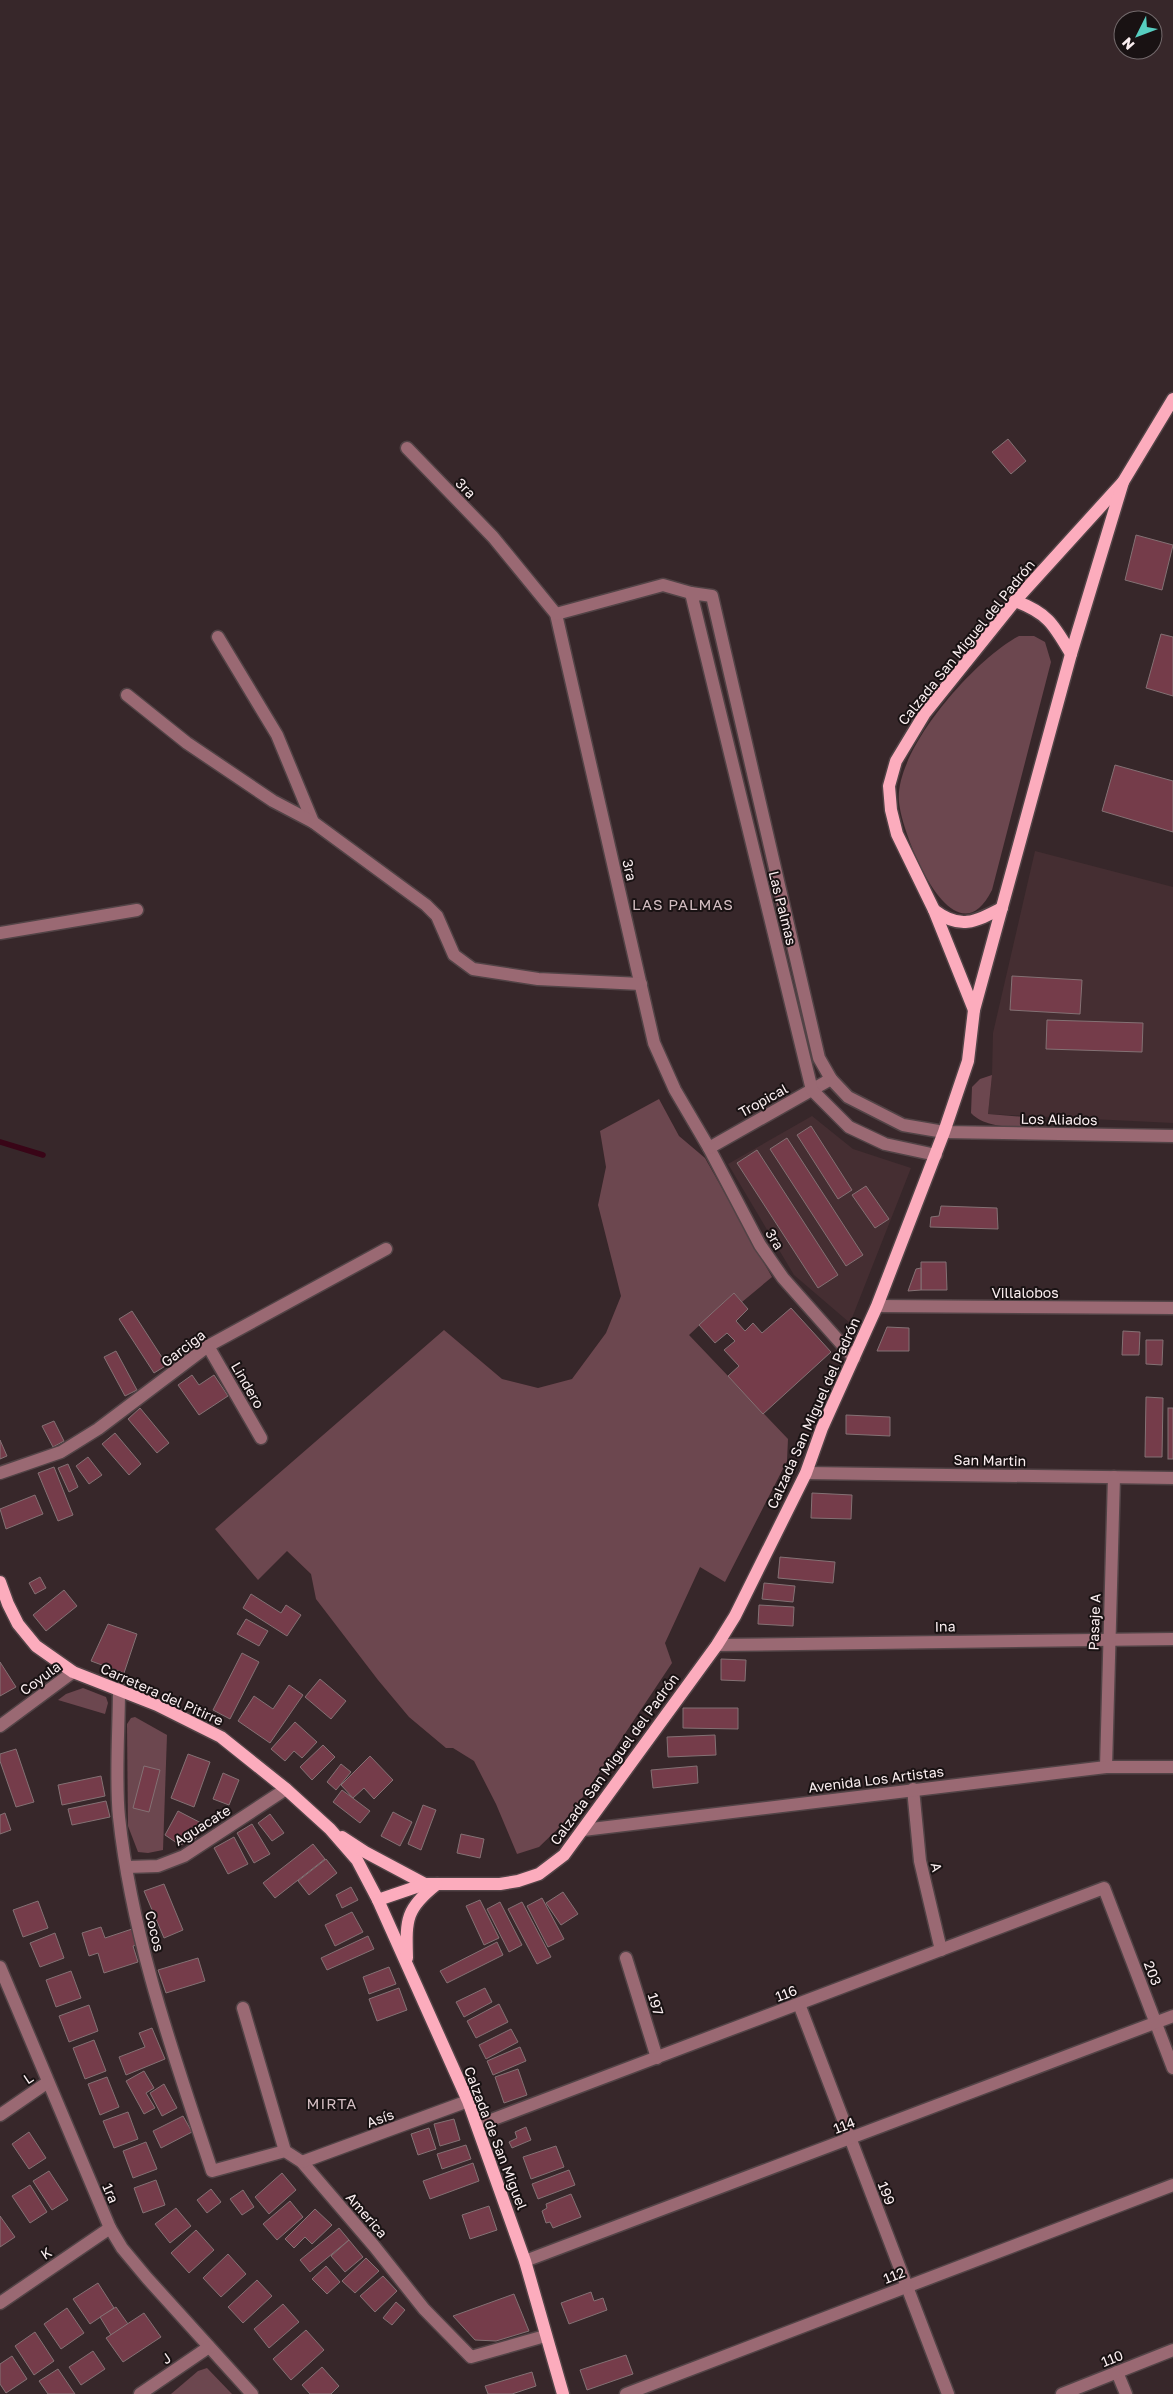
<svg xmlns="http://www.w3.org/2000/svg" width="1173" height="2394" font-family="'Golos Text',sans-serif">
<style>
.built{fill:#452e32}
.green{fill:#6c474f}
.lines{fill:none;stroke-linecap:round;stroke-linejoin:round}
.stream{stroke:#390517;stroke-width:5.5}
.building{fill:#753c4a;stroke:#847174}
.minor-casing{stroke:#524346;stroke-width:15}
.major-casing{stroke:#524346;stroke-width:15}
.minor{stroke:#9a6973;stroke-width:12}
.major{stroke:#fcacbd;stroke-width:12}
.labels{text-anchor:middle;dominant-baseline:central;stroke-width:4;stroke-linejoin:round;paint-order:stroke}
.street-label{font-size:14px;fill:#fbeff1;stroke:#191213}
.neighbourhood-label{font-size:15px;letter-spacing:1px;fill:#d3bdc1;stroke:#191213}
</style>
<rect width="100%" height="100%" fill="#37272a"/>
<g class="built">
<path d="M1035,851l138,36v236l-185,-9 4,-39 1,-42z"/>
<path d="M812,1116l41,33 58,19 -61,155 -56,-48 -66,-111z"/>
</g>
<g class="green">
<path d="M1019,636h15l11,6 6,20 -59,228c-38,76 -90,-54 -93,-88 -5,-52 76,-143 120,-166z"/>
<path d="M992,1075l-4,39 37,3v11c-19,-2 -41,-1 -54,-15l1,-26 8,-8z"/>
<path d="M659,1099l20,37 26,22 67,119 -30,25 -8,-9 -45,42 99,104 -1,22 -62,121 -25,-15 -35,76 7,20 -104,156 -29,28 -22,7 -21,-50 -22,-43 -21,-13h-7l-37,-31 -31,-37 -62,-81 -5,-25 -24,-23 -29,29 -43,-51 229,-199 58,49 36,9 34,-9 34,-46 15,-37 -23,-91 8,-38 -6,-36z"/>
<path d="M83,1688l23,9 2,6 -3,11 -47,-14 8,-6z"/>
<path d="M135,1717l32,18 -4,115 -15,3 -10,-1 -10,-26 -1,-102 4,-6z"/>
<path d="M207,2368l25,26h-61l27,-23z"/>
</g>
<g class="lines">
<path class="stream" d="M0,1142l43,13"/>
</g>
<g class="building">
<path d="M1008,439l18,22 -15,13 -19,-22z"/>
<path d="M1136,535l37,10 -11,45 -37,-10z"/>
<path d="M1161,634l12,3v59l-27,-8z"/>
<path d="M1115,765l58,16v51l-71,-21z"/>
<path d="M1012,976l70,4 -2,34 -70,-4z"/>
<path d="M1047,1020l96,3 -1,29 -96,-3z"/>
<path d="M811,1126l41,64 -14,9 -41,-64z"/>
<path d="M787,1138l76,117 -17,11 -76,-117z"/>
<path d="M757,1150l81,125 -20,13 -81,-125z"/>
<path d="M866,1186l23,33 -14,9 -23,-33z"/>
<path d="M941,1206l56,2 1,21 -68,-2 1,-10 8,-1z"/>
<path d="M921,1262h25l1,28h-26z"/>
<path d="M921,1268v22l-13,1 8,-22z"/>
<path d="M734,1293l14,16 -12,12 9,10 8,-8 9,10 29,-25 40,44 -68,62 -35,-38 11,-10 -15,-16 11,-9 -8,-8 -12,10 -16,-18z"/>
<path d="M132,1311l35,54 -13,8 -35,-54z"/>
<path d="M887,1327l22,1v23h-32z"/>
<path d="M1123,1331l17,1 -1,23h-17z"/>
<path d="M1146,1340h17l-1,25 -16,-1z"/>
<path d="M116,1351l21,39 -12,6 -21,-39z"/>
<path d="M192,1375l7,10 15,-10 14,21 -29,19 -21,-30z"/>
<path d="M1146,1397l17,1 -1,59h-17z"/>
<path d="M140,1408l29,35 -12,10 -29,-34z"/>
<rect x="1168" y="1408" width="5" height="51"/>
<path d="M846,1415l44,2v19l-44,-2z"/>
<path d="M54,1421l10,20 -11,6 -11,-21z"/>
<path d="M115,1433l26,31 -12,11 -27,-31z"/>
<path d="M0,1440l7,16 -7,3z"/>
<path d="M88,1457l14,18 -13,9 -13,-18z"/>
<path d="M68,1464l10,23 -9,5 -11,-24z"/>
<path d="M54,1467l19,48 -15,6 -20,-48z"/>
<path d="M812,1493l40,2 -1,24 -40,-1z"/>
<path d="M35,1495l8,19 -37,15 -6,-20z"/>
<path d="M780,1557l55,5 -2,21 -55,-5z"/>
<path d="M40,1577l6,11 -11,6 -6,-11z"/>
<path d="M764,1583l31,3 -2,16 -31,-3z"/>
<path d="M64,1590l13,16 -31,25 -13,-16z"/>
<path d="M251,1594l30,19 5,-8 15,10 -14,21 -44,-28z"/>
<path d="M759,1605l35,2 -1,19 -35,-2z"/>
<path d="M246,1619l22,12 -9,15 -22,-12z"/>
<path d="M108,1624l29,10 -13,39 -33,-12z"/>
<path d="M242,1653l17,9 -29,57 -17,-9z"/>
<path d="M721,1659l25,1 -1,21 -24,-1z"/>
<path d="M0,1662l16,25 -16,9z"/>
<path d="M320,1679l26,22 -15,18 -26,-22z"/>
<path d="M289,1685l14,10 -33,48 -32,-22 16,-25 19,13z"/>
<path d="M683,1708h55v21l-55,-1z"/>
<path d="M295,1722l22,20 -15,16 -8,-7 -9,10 -14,-12z"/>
<path d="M715,1735l1,20 -48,2 -1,-20z"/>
<path d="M323,1745l12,12 -23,23 -12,-13z"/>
<path d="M16,1749l18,53 -18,5 -16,-46v-7z"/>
<path d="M188,1754l22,8 -16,45 -23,-9z"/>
<path d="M370,1756l23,24 -19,19 -10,-11 -11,10 -12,-13z"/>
<path d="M341,1764l10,8 -15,18 -9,-8z"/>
<path d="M144,1766l16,4 -11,42 -16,-4z"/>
<path d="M697,1766l1,17 -45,5 -2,-18z"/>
<path d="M223,1773l16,7 -10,25 -16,-6z"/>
<path d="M101,1776l4,20 -43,9 -4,-20z"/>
<path d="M342,1790l28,21 -10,12 -27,-21z"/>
<path d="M106,1801l4,16 -38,8 -4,-16z"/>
<path d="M423,1805l13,5 -15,40 -13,-6z"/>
<path d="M178,1811l27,14 -10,14 -15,6 -15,-10z"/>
<path d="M393,1812l19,10 -12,24 -19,-10z"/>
<path d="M5,1813l6,17 -11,4v-19z"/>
<path d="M270,1814l14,19 -12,8 -14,-18z"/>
<path d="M252,1824l18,30 -16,9 -17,-30z"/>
<path d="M461,1834l23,5 -4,19 -23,-5z"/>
<path d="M234,1837l14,27 -20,10 -14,-26z"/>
<path d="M313,1844l12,15 -50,39 -12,-15z"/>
<path d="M326,1859l11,14 -28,22 -11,-14z"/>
<path d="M164,1884l19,46 -19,8 -20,-47z"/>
<path d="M351,1887l7,13 -16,8 -6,-13z"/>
<path d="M563,1892l15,22 -17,11 -15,-22z"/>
<path d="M542,1898l22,41 -16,8 -21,-41z"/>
<path d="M480,1900l19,38 -15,7 -18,-39z"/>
<path d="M38,1901l10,27 -25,9 -10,-27z"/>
<path d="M500,1902l22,43 -13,7 -22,-43z"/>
<path d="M522,1902l29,55 -14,7 -29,-55z"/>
<path d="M352,1912l11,20 -28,14 -10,-21z"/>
<path d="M101,1927l4,11 27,-9 5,16 -4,1 5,16 -34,11 -6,-20 -9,3 -7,-23z"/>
<path d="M55,1933l9,25 -24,9 -10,-24z"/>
<path d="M368,1936l6,13 -47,21 -6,-12z"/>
<path d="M497,1942l6,13 -56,28 -7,-12z"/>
<path d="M198,1958l7,23 -39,12 -8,-23z"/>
<path d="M389,1967l7,17 -27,10 -6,-17z"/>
<path d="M71,1971l10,27 -25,9 -10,-27z"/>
<path d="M399,1988l8,22 -30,11 -8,-22z"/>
<path d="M485,1988l7,14 -28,15 -8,-15z"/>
<path d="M499,2004l9,18 -32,16 -9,-17z"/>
<path d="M89,2005l9,26 -29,11 -10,-26z"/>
<path d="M152,2028l13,31 -39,16 -7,-18 26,-10 -6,-14z"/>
<path d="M511,2029l7,13 -32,17 -7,-14z"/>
<path d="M94,2040l12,31 -21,8 -12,-31z"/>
<path d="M520,2047l6,14 -33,14 -6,-14z"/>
<path d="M518,2069l9,26 -23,8 -9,-26z"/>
<path d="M144,2071l10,17 -8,5 9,15 -11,6 -18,-33z"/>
<path d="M107,2077l12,30 -19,8 -12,-31z"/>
<path d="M164,2084l13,24 -15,8 -12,-23z"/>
<path d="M128,2112l10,27 -24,9 -11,-27z"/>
<path d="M183,2116l9,16 -31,16 -8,-17z"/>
<path d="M454,2119l6,21 -20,6 -6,-22z"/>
<path d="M526,2127l5,13 -19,8 -3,-6 8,-4 -2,-6z"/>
<path d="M429,2128l7,21 -18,6 -7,-21z"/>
<path d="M29,2132l17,26 -17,11 -17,-25z"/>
<path d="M146,2142l11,27 -24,9 -10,-27z"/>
<path d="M466,2145l5,14 -29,10 -5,-15z"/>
<path d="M556,2146l8,21 -33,12 -8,-22z"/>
<path d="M473,2163l6,18 -49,18 -7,-18z"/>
<path d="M569,2170l6,15 -37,14 -6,-15z"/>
<path d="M49,2171l19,29 -16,10 -19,-29z"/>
<path d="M282,2173l14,17 -27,24 -14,-17z"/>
<path d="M156,2180l9,25 -22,8 -9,-25z"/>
<path d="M30,2185l17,27 -17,11 -18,-27z"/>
<path d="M211,2189l10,13 -14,11 -10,-13z"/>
<path d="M243,2190l11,17 -12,8 -12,-16z"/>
<path d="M571,2194l10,23 -28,11 -3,-6 -4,1 -4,-12 5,-3 -1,-4z"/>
<path d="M290,2201l13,16 -26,23 -14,-16z"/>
<path d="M489,2206l8,24 -27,9 -8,-24z"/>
<path d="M176,2208l15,18 -21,17 -15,-19z"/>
<path d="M315,2209l17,16 -20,19 -7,-7 -11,11 -9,-9z"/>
<path d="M0,2216l15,21 -15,10z"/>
<path d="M339,2228l10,12 -39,32 -10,-12z"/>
<path d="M196,2230l18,20 -25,23 -18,-20z"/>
<path d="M349,2240l14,17 -18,15 -14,-16z"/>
<path d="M228,2254l18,20 -25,23 -18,-19z"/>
<path d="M366,2258l13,13 -24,22 -13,-12z"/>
<path d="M326,2266l14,16 -13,12 -15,-15z"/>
<path d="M383,2276l14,15 -22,21 -15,-16z"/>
<path d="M257,2280l15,16 -29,27 -15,-16z"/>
<path d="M98,2283l16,25 -24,16 -17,-25z"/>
<path d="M591,2292l3,9 9,-3 4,12 -38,14 -8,-21z"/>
<path d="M514,2294l15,37 -33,10 -21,-1 -22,-24z"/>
<path d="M396,2302l9,8 -13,15 -9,-7z"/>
<path d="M283,2304l16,18 -30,26 -15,-19z"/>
<path d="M116,2307l12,17 -17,11 -11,-18z"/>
<path d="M67,2308l17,25 -23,16 -17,-25z"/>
<path d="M144,2313l17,24 -38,25 -17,-24z"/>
<path d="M306,2330l18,20 -33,30 -18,-21z"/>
<path d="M35,2332l19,29 -20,14 -19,-29z"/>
<path d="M93,2351l12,18 -24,16 -12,-18z"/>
<path d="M626,2355l7,19 -46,16 -7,-20z"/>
<path d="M12,2356l15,23 -21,14 -6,-9v-20z"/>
<path d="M322,2367l17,19 -8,8h-21l-8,-9z"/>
<path d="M58,2369l17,25h-27l-9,-13z"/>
<path d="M532,2372l4,14 -24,8h-24l-3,-8z"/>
</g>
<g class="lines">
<defs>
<g id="minor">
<path d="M407,448l86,89 63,77 98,429 21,47 34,58 51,97 23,33 71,80"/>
<path d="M556,614l107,-29 28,8"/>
<path d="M218,637l59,98 36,87"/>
<path d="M127,695l60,48 86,58 40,21 113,83 11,11 17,39 19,14 65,10 103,5"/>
<path d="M0,933l137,-23"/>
<path d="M709,1148l122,-69"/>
<path d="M936,1155l-51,-11 -36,-17 -37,-37 -121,-497 21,3 107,462 12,21 17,18 55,28 41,7 229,4"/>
<path d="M877,1306l296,2"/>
<path d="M208,1346l53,92"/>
<path d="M0,1473l61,-21 37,-23 110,-83 178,-97"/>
<path d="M806,1473l367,5"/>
<path d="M717,1645l456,-6"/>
<path d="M119,1689c0,41 -4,88 0,128 13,122 55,239 93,354l73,-20"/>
<path d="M0,1726l73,-54"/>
<path d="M1106,1767l8,-290"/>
<path d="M913,1789l7,72 21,89"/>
<path d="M583,1830l523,-63h67"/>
<path d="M127,1867l31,-1 26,-10 102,-67"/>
<path d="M626,1958l31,100"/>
<path d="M0,1967l110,261 12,20 25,30 105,116"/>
<path d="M799,2004l149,390"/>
<path d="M243,2008l42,143 17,11 72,84 50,63 47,48 74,-21"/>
<path d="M0,2115l48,-33"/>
<path d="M478,2125l626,-237 69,180"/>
<path d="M302,2162l166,-61"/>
<path d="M525,2261l648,-245"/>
<path d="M0,2303l110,-75"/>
<path d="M1117,2372l9,22"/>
<path d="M140,2394l69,-47"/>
<path d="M626,2394l547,-209"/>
<path d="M1062,2394l111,-44"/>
</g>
<g id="major">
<path d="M1015,601c33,12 39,24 56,53"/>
<path d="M934,910c26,20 41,12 68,-2"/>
<path d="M974,1010l-40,-100 -37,-76 -6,-24 -2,-24 7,-25 29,-48 90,-112 108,-119 50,-83"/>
<path d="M0,1582l8,22 10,20 18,22 37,26 84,33 64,32 65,52 44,40 27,31 21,40 90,201 57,160 38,133"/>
<path d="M342,1837l23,15 60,32"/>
<path d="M378,1900l47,-16h75l18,-3 21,-7 25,-19 153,-210 18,-29 71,-143 16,-45 55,-122 67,-174 24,-71 6,-51 97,-356 52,-172"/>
<path d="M407,1958c-1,-38 -2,-49 30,-74"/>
</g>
</defs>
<use href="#minor" class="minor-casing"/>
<use href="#major" class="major-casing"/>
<use href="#minor" class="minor"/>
<use href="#major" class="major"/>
</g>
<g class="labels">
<g class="street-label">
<text transform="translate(466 488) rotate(46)">3ra</text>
<text transform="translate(966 642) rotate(-51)">Calzada San Miguel del Padrón</text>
<text transform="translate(630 870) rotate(77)">3ra</text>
<text transform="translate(783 908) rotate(76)">Las Palmas</text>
<text transform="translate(763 1100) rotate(-29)">Tropical</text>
<text transform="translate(1059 1119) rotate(1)">Los Aliados</text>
<text transform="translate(775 1239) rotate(59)">3ra</text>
<text x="1025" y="1292">Villalobos</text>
<text transform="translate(183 1348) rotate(-37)">Garciga</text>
<text transform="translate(248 1385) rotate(60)">Lindero</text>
<text transform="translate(813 1413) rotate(-66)">Calzada San Miguel del Padrón</text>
<text transform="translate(990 1460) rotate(1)">San Martin</text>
<text transform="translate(1094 1622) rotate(-88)">Pasaje A</text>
<text transform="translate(945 1626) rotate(-1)">Ina</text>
<text transform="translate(40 1678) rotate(-36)">Coyula</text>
<text transform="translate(162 1694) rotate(24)">Carretera del Pitirre</text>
<text transform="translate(614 1759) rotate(-54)">Calzada San Miguel del Padrón</text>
<text transform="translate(876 1779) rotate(-7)">Avenida Los Artistas</text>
<text transform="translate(202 1825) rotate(-32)">Aguacate</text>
<text transform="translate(937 1867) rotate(77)">A</text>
<text transform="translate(155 1931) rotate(76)">Cocos</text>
<text transform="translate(1153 1973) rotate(69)">203</text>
<text transform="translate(786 1993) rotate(-21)">116</text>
<text transform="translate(656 2004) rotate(73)">197</text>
<text transform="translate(28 2078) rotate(-34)">L</text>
<text transform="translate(380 2118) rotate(-20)">Asís</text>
<text transform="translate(844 2125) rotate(-21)">114</text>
<text transform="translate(496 2138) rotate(69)">Calzada de San Miguel</text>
<text transform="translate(111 2193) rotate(67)">1ra</text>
<text transform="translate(887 2193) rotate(69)">199</text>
<text transform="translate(367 2215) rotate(49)">America</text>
<text transform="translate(46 2253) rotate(-34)">K</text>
<text transform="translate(894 2275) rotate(-21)">112</text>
<text transform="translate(166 2358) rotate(-35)">J</text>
<text transform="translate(1112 2358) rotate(-22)">110</text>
</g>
<g class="neighbourhood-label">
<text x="683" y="904">LAS PALMAS</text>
<text x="332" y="2103">MIRTA</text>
</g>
</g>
<g transform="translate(1138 35) rotate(228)"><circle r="24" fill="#191213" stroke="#736a6c"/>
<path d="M0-4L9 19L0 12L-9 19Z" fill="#57cec1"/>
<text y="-8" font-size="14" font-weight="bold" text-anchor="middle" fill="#fbeff1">N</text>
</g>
</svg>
